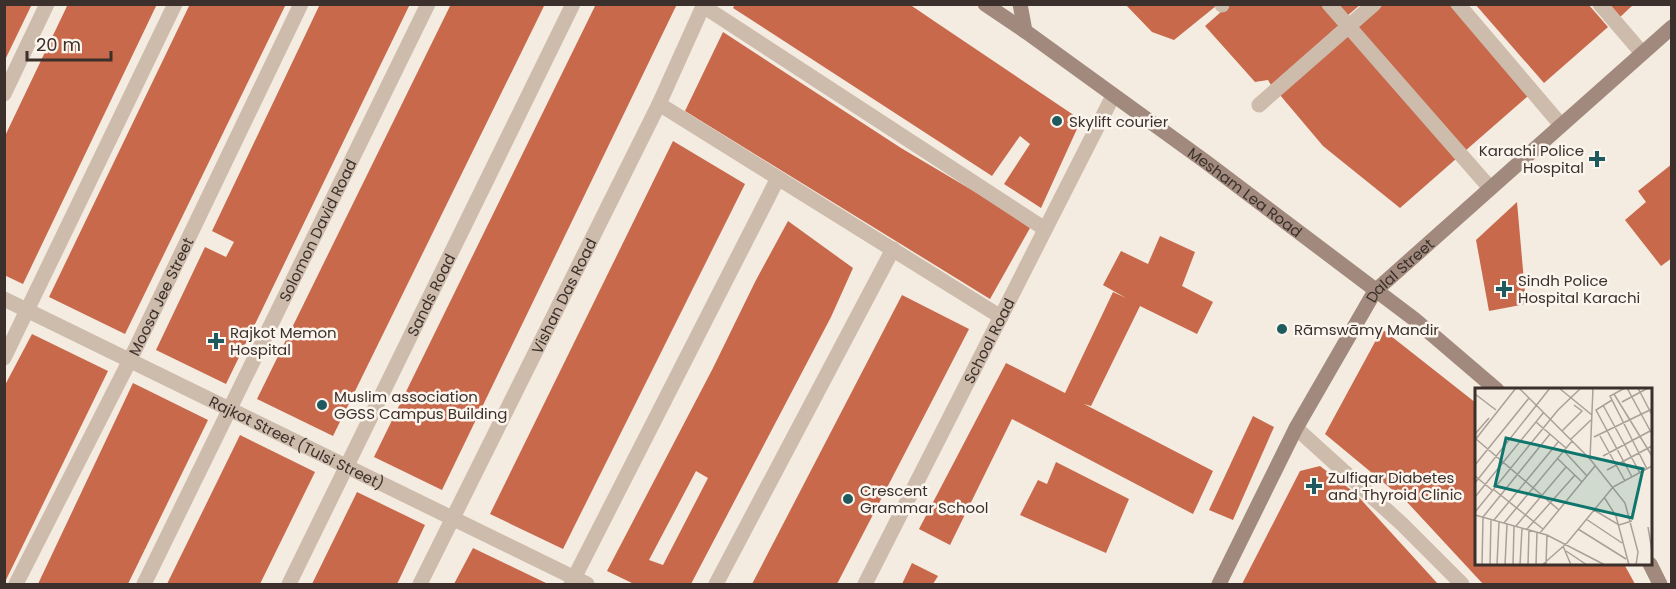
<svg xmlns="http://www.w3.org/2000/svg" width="1676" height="589" font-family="Poppins,sans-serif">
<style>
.building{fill:#c8694b;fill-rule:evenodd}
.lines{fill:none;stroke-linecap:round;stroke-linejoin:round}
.street{stroke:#cdbbac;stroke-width:15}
.secondary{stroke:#a18a7d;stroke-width:15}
.poi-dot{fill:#1f5a5e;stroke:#fbf5ee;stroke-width:2}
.labels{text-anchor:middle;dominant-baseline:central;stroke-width:5;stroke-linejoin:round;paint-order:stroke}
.poi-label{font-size:15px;fill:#3b302b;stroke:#fbf5ee;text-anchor:start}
.street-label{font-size:15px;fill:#3b302b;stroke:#fbf5ee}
.inset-road{fill:none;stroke:#aaa098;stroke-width:1.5}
.view{fill:#0f766e;fill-opacity:0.15;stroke:#0f766e;stroke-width:3}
.inset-edge{fill:none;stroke:#3b302b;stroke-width:3}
</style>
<rect width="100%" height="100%" fill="#f4ebe1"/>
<g class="building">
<path d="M4,4h28l-28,58z"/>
<path d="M68,4h89l-134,280 -19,-9v-137z"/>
<path d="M190,4h96l-161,330 -76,-37z"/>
<path d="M320,4h90l-184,380 -70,-34 49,-103 21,10 8,-15 -22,-11z"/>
<path d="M451,4h94l-212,432 -76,-37z"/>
<path d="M596,4h81l-235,486 -68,-33z"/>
<path d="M735,4h174l25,17 147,99 -40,88 -37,-24 26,-40 -10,-8 -28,40 -259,-168z"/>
<path d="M1125,4h90l1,2 -42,34 -22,-8z"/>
<path d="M1230,4h91l18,21 -68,60 -3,-5 -13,2 -50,-56z"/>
<path d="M1336,4h25l-14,12z"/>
<path d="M1384,4h65l79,92 -63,55 -108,-123z"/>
<path d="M1475,4h113l20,23 -64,56z"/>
<path d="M1608,4h26l-15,14z"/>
<path d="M723,32l178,116 86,51 43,29 -40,71 -305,-188z"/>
<path d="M1349,35l108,123 -57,50 -77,-62 -43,-51z"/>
<path d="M673,141l72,43 -182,365 -73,-35z"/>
<path d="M1672,164v94l-11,8 -36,-46 21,-18 -8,-11z"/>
<path d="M1517,202l9,102 -37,7 -13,-71z"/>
<path d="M788,221l65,47 -22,49 -140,267h-57l-27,-13 106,-203 42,-86zM696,471l12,7 -45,87 -14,-5z"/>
<path d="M1160,236l35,16 -13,34 31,16 -16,32 -57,-28 -49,100 -7,-2 129,67 -20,43 -181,-95 -62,126 -31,-16 87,-166 59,30 48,-101 13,6 -23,-13 18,-34 27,13z"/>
<path d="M902,295l67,34 -36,70 -96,185h-85z"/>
<path d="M1382,329l94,74v161h148l11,20h-152l-76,-82 -82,-68z"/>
<path d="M32,334l76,37 -104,213v-197z"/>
<path d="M133,383l75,37 -80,164h-90z"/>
<path d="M1253,416l21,11 -41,93 -24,-10z"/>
<path d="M240,435l75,37 -55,112h-93z"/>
<path d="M1056,462l73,37 -23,54 -86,-38 18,-35 9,4z"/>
<path d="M1320,466l35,27 83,91h-196l58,-113z"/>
<path d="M357,492l68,33 -26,55 -2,4h-85z"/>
<path d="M473,548l75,36h-94z"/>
<path d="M912,563l26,13 -5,8h-31z"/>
</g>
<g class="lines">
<g class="street">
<path d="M1222,4v1"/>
<path d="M1329,4l161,184"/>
<path d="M1458,4l103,121"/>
<path d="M1600,4l42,49"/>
<path d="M703,6l342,223"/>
<path d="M4,94l43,-90"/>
<path d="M659,104l342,213"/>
<path d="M1259,105l115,-101"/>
<path id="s1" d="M4,299l583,285"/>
<path d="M4,358l171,-354"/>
<path d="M1296,428l106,96 60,60"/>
<path id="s2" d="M16,584l114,-224 171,-356"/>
<path id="s3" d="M144,584l284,-580"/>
<path id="s4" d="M289,584l284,-580"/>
<path id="s5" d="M420,584l239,-480 45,-100"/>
<path d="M571,584l207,-406"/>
<path d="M716,584l177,-335"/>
<path id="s6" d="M865,584l248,-488"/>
</g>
<g class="secondary">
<path id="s7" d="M985,4l40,27 181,131 208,157 83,71"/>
<path d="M1020,4l5,27"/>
<path d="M1650,564l10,20"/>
<path id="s8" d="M1219,584l77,-156 79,-137 297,-264"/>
</g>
</g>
<g class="poi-dot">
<circle cx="1057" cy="121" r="6"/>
<path d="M1594 150h6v6h6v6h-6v6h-6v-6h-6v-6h6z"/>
<path d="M1501 280h6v6h6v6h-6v6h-6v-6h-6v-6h6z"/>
<circle cx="1282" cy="329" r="6"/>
<path d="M213 332h6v6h6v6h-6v6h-6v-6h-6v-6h6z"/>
<circle cx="322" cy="405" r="6"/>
<path d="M1311 477h6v6h6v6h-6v6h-6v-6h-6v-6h6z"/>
<circle cx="848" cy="499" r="6"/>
</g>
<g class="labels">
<g class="poi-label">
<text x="1069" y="121">Skylift courier</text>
<text x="1584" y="150" text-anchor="end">Karachi Police<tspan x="1584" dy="17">Hospital</tspan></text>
<text x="1518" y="280">Sindh Police<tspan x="1518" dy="17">Hospital Karachi</tspan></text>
<text x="1294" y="329">Rāmswāmy Mandir</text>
<text x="230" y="332">Rajkot Memon<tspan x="230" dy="17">Hospital</tspan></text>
<text x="334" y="396">Muslim association<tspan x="334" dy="17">GGSS Campus Building</tspan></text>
<text x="1328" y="477">Zulfiqar Diabetes<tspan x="1328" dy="17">and Thyroid Clinic</tspan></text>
<text x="860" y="490">Crescent<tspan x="860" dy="17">Grammar School</tspan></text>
</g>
<g class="street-label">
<text stroke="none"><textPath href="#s7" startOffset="321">Mesham Lea Road</textPath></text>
<text stroke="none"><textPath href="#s3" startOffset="394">Solomon David Road</textPath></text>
<text stroke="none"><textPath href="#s8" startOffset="364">Dalal Street</textPath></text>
<text stroke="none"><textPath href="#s4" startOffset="322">Sands Road</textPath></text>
<text stroke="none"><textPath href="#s5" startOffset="322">Vishan Das Road</textPath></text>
<text stroke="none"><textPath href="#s2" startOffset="322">Moosa Jee Street</textPath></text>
<text stroke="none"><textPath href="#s6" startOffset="273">School Road</textPath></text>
<text stroke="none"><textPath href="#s1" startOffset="326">Rajkot Street (Tulsi Street)</textPath></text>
</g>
</g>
<g transform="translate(1475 388)">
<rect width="177" height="177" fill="#f4ebe1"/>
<path class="inset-road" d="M44,0l71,71 35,44 13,49 -2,13M84,0l33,27M150,0l-15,8 37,73M152,0l25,46M163,0l14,27M0,6l21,16M139,6l38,62M137,12l-16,10 36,67M147,14l26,-14M128,17l37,68M61,34l30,26M87,43l20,-20 -8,-6M0,46l14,-16M125,48l25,45M119,49l58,-28M1,51l83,71M96,51l20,-19M0,52l41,-52M89,63l23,25M128,68l49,-26M83,71l24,23M115,71l3,-71M0,77l54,-67M132,82l45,-24M0,88l17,14M0,95l75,-95M18,101l50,40M0,109l69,-85M129,109l12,19 13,49M119,122l25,15 13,-4M0,124l83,-102 23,-22M0,127l72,20 58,30M8,129l67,-83M111,131l36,24M19,132l65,-79M29,135l68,-82M41,138l50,-59M173,139l4,24M52,141l48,-54M103,141l48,30M65,145l55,-67M88,158l8,19M91,163l21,14M7,177l1,-47M15,177l1,-46M22,177l2,-43M30,177l2,-41M38,177l1,-39M45,177l2,-37M53,177l1,-35M61,177l1,-33M67,177l25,-22 46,-56 39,-21M71,177l1,-30"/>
<path class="view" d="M31,50l137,31 -11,49 -137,-32z"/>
<rect width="177" height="177" class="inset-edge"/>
</g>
<rect width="1676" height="589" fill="none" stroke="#3b302b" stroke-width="12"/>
<path d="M27 51v9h84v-9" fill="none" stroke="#3b302b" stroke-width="3"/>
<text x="36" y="51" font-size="18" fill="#3b302b" stroke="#fbf5ee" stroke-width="4.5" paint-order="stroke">20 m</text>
</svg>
